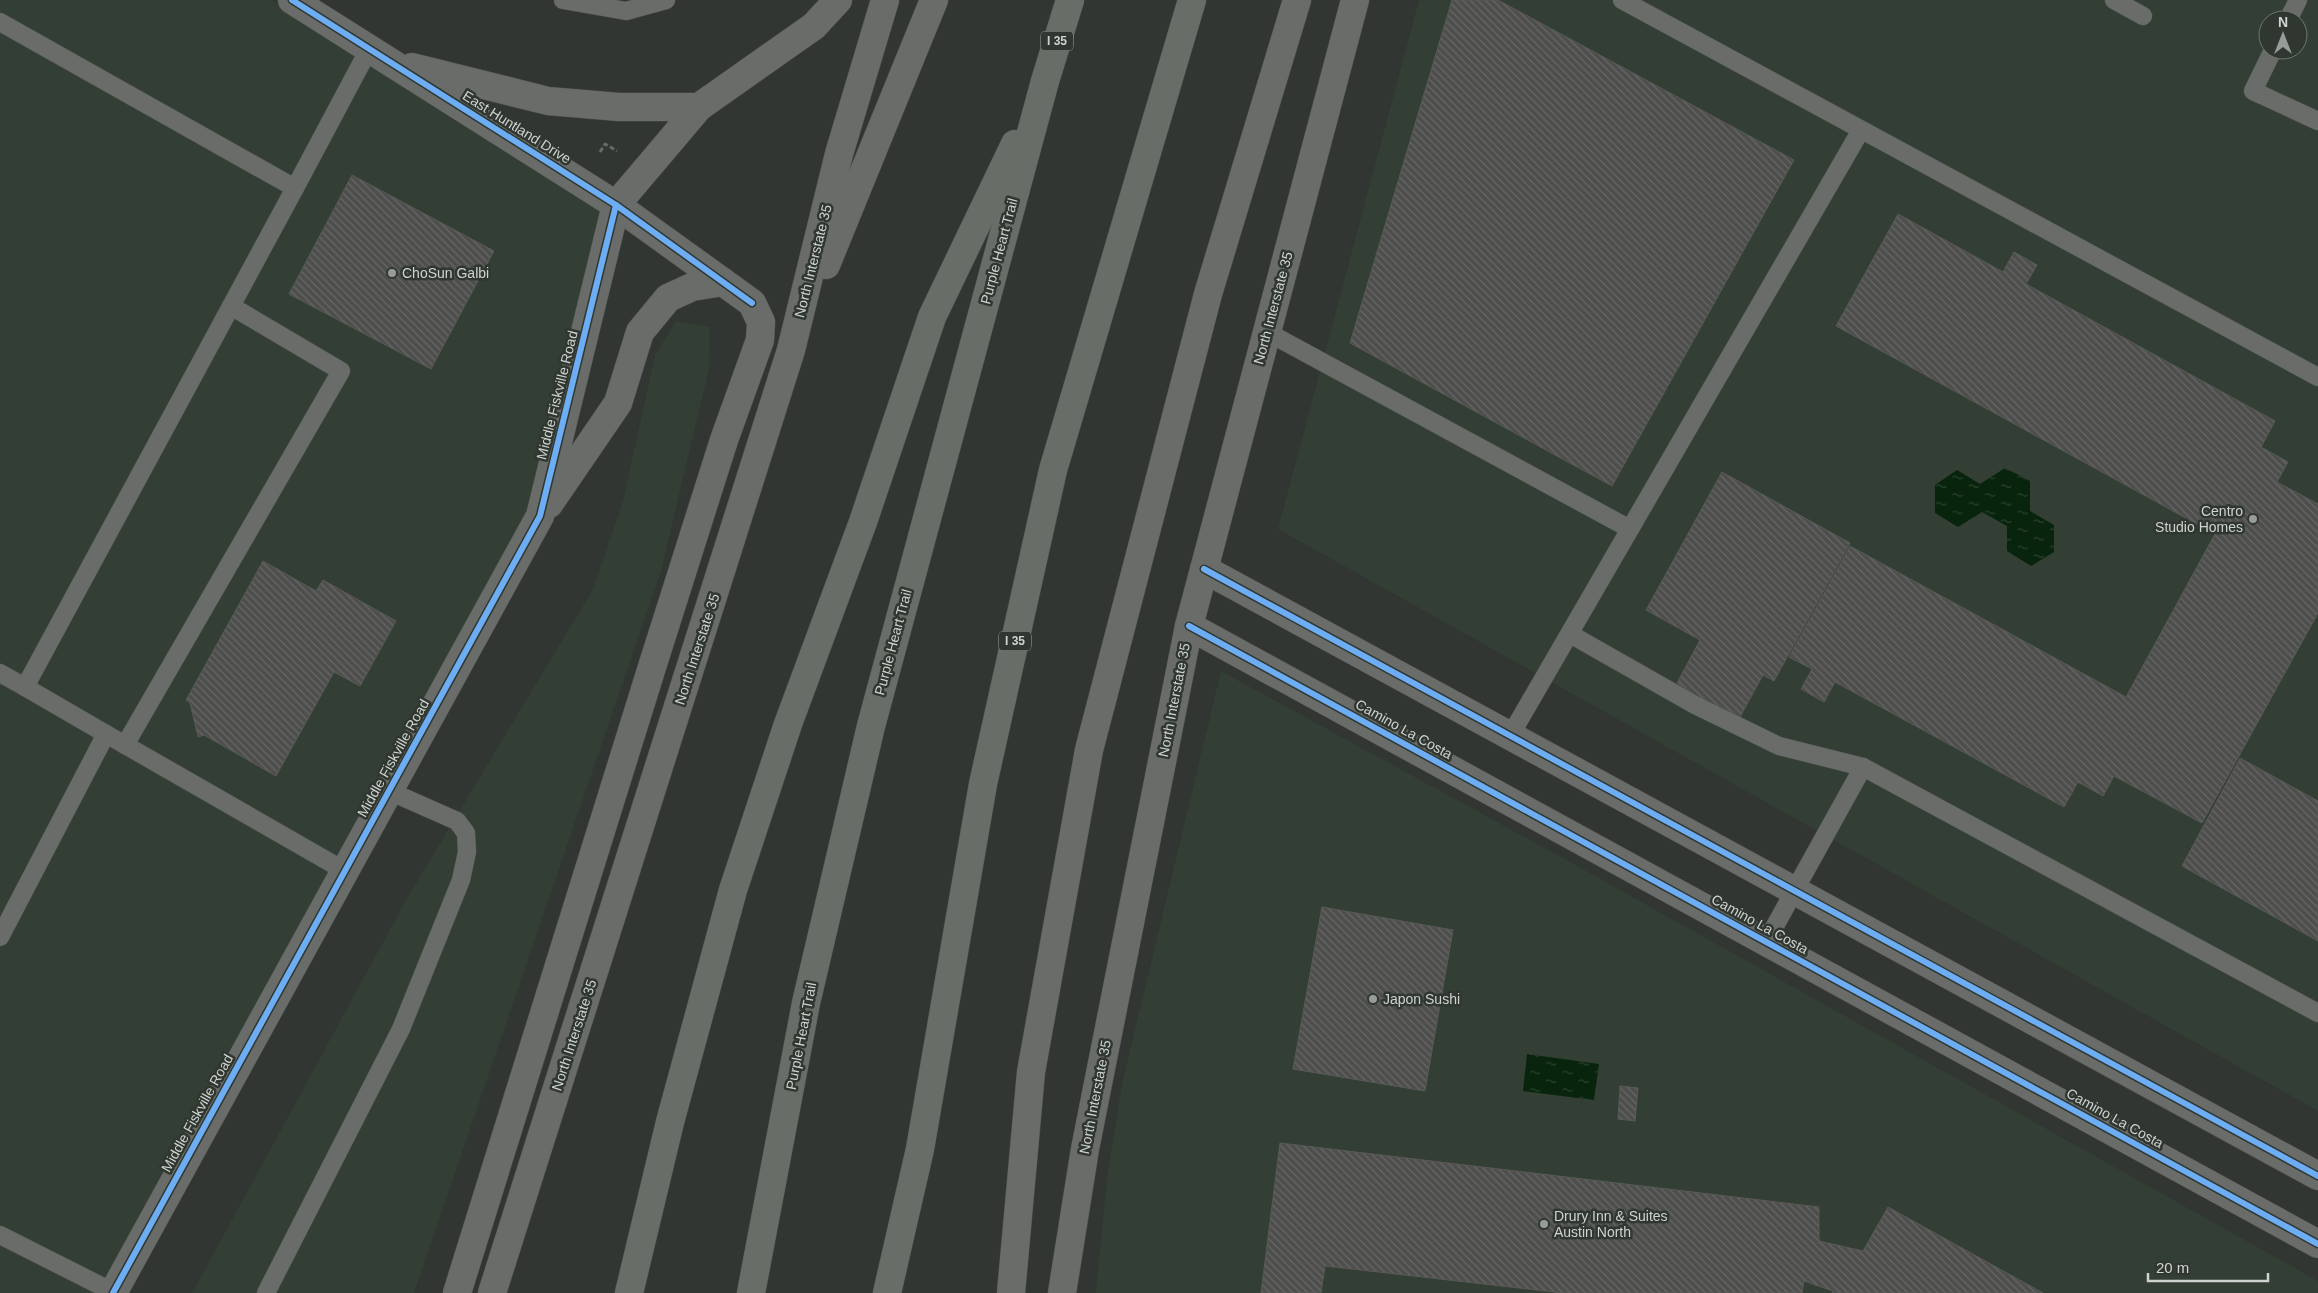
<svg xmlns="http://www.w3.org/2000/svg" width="2318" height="1293" font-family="Arial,sans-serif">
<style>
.built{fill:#333e34;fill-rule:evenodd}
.water{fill:url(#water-ripples)}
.building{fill:url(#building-back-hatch);stroke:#595a58}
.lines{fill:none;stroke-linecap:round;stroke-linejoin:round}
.lane-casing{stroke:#4d514e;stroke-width:19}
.secondary-casing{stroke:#4d514e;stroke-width:29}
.highway-casing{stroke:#4d514e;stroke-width:29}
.path{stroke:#676b68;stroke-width:3;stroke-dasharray:5 2.5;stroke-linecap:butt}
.lane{stroke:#696c69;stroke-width:18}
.secondary{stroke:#696c69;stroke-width:28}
.highway{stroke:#666e67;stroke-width:28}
.cycleway-casing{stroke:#303731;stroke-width:9}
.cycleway{stroke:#6dadf4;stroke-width:6}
.poi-dot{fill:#989c98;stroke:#303731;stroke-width:2}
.labels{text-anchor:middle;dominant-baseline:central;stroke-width:5;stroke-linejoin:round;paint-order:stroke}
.shield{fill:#303731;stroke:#9fa4a0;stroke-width:1}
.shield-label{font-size:12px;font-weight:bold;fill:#cfd3cf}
.street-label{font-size:14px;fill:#cfd3cf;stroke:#303731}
.poi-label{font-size:14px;fill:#cfd3cf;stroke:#303731;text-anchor:start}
</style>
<defs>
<pattern id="water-ripples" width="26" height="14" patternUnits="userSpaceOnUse" patternTransform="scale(1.25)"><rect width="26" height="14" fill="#08240d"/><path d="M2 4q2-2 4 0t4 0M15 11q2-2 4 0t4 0" fill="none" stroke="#2b432f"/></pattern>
<pattern id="building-back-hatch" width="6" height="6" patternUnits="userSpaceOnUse" patternTransform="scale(1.25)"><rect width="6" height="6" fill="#4e4f4d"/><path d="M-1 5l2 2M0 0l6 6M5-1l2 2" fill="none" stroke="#666766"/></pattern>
</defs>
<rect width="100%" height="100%" fill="#313632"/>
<g class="built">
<path d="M0,0h270l99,49 247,156 -76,311 -427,777h-113z"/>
<path d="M1419,0h899v1111l-1040,-582zM2268,20h30v30h-30z"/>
<path d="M676,321l34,6 -1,42 -48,202 -247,722h-222l214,-393 187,-311 30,-88 32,-146z"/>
<path d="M1221,671l351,192 746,418v12h-1222l11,-116 15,-93z"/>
</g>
<g class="water">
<path d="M2005,468l25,13v30l24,14v27l-23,14 -24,-15v-25l-25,-14 -24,15 -23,-14v-28l22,-15 23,14z"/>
<path d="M1527,1054l72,10 -5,36 -71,-9z"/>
</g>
<g class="building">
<path d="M1452,0h46l296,160 -182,326 -262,-143z"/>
<path d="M352,175l142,76 -63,118 -142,-75z"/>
<path d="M1898,214l105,58 11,-20 23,13 -11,19 249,137 -14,26 27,15 -11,20 41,22v109l-116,210 -88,-47 -11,20 -25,-14 -14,25 -229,-125 -11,20 -23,-13 11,-20 -23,-12 61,-111 276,151 89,-163 -379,-208z"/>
<path d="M1722,472l128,71 -76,138 -11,-6 -23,42 -20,-11 -2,3 -41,-26 23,-43 -54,-30z"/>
<path d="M263,561l53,30 7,-11 73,41 -36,65 -26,-14 -58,104 -72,-41 -6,2 -8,-34 -4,-3z"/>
<path d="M2240,758l78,43v140l-136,-75z"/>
<path d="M1322,907l131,23 -28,161 -132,-22z"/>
<path d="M1620,1086l18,2 -3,33 -17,-2z"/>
<path d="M1280,1143l539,64v34l44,10 25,-44 155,86h-211l1,-2 -29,-10 -2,12h-239l-238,-27 -4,27h-60z"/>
</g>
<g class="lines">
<defs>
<g id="lane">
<path d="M563,0l63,11 40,-11"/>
<path d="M1622,0l696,377"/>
<path d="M2114,0l29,16"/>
<path d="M2288,20l10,-20"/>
<path d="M0,22l295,166 74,-139"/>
<path d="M2273,50l-20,41 65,30"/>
<path d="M1267,332l363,197 -120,207"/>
<path d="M1630,529l231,-399"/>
<path d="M1570,634l125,71 84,41 84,21 455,246"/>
<path d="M0,673l25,14"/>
<path d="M106,734l-81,-47 270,-499"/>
<path d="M125,745l216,-374 -110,-65"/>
<path d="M0,937l106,-203 239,137"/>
<path d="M1766,942l97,-175"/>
<path d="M0,1235l113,57"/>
<path d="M266,1293l135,-264 60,-149 6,-28 -1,-19 -9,-12 -68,-30"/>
</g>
<g id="secondary">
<path d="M292,0l324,205 136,98 9,19 -1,18 -36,100 -72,227 -195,626"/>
<path d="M412,67l136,34 71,6h80"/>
<path d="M826,265l108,-265"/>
<path d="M549,504l69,-101 22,-71 28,-34 24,-11 31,-5"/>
<path d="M1204,569l1114,607"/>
<path d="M1189,626l1129,618"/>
<path d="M113,1293l427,-777 76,-311 83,-98 115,-81 24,-26"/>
<path d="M492,1293l299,-943 48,-196 46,-154"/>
<path d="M1011,1293l20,-221 58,-322 119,-456 89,-294"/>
<path d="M1062,1293l23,-144 104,-523 166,-626"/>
</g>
<g id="highway">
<path d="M629,1293l41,-171 63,-232 55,-166 75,-202 69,-205 83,-173"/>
<path d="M751,1293l55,-290 65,-277 174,-645 25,-81"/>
<path d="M887,1293l33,-144 63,-365 70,-314 139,-470"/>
</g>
</defs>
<use href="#lane" class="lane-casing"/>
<use href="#secondary" class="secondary-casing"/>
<use href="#highway" class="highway-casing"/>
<path class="path" d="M600,152l5,-8 12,7"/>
<use href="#lane" class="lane"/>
<use href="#secondary" class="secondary"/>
<use href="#highway" class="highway"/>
<defs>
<g id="cycleway">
<path d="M292,0l324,205 136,98"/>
<path d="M1204,569l1114,607"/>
<path d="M1189,626l1129,618"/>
<path d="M113,1293l427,-777 76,-311"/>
</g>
</defs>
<use href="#cycleway" class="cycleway-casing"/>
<use href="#cycleway" class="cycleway"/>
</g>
<g class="poi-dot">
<circle cx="392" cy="273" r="5"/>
<circle cx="2253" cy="519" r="5"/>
<circle cx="1373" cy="999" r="5"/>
<circle cx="1544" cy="1224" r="5"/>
</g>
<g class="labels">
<g class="shield">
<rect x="1041" y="31.5" width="32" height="19" rx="4"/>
<rect x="999" y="631.5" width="32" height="19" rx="4"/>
</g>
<g class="shield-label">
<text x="1057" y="41">I 35</text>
<text x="1015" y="641">I 35</text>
</g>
<g class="street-label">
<text transform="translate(517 127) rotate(32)">East Huntland Drive</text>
<text transform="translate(999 251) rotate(-75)">Purple Heart Trail</text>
<text transform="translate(813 261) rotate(-76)">North Interstate 35</text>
<text transform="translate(1273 308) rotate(-75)">North Interstate 35</text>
<text transform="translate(557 395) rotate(-76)">Middle Fiskville Road</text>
<text transform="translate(893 642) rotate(-75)">Purple Heart Trail</text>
<text transform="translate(697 649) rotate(-72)">North Interstate 35</text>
<text transform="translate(1174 700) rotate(-79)">North Interstate 35</text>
<text transform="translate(1404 729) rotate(29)">Camino La Costa</text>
<text transform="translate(393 758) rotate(-61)">Middle Fiskville Road</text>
<text transform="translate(1760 924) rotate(29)">Camino La Costa</text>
<text transform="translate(574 1035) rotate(-72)">North Interstate 35</text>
<text transform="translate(801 1036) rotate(-79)">Purple Heart Trail</text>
<text transform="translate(1095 1097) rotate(-79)">North Interstate 35</text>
<text transform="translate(197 1113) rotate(-61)">Middle Fiskville Road</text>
<text transform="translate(2115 1118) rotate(29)">Camino La Costa</text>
</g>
<g class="poi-label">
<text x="402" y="273">ChoSun Galbi</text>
<text x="2243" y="511" text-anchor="end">Centro<tspan x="2243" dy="16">Studio Homes</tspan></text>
<text x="1383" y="999">Japon Sushi</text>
<text x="1554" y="1216">Drury Inn &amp; Suites<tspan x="1554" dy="16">Austin North</tspan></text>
</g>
</g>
<g transform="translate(2283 35)"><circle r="24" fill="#303731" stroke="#707570"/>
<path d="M0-4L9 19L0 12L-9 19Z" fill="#989c98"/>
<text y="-8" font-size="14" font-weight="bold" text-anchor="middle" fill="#cfd3cf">N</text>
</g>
<path d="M2148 1273v8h120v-8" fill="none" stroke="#cfd3cf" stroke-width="2.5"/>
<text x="2156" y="1273" font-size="15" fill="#cfd3cf" stroke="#303731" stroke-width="4" paint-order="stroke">20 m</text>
</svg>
